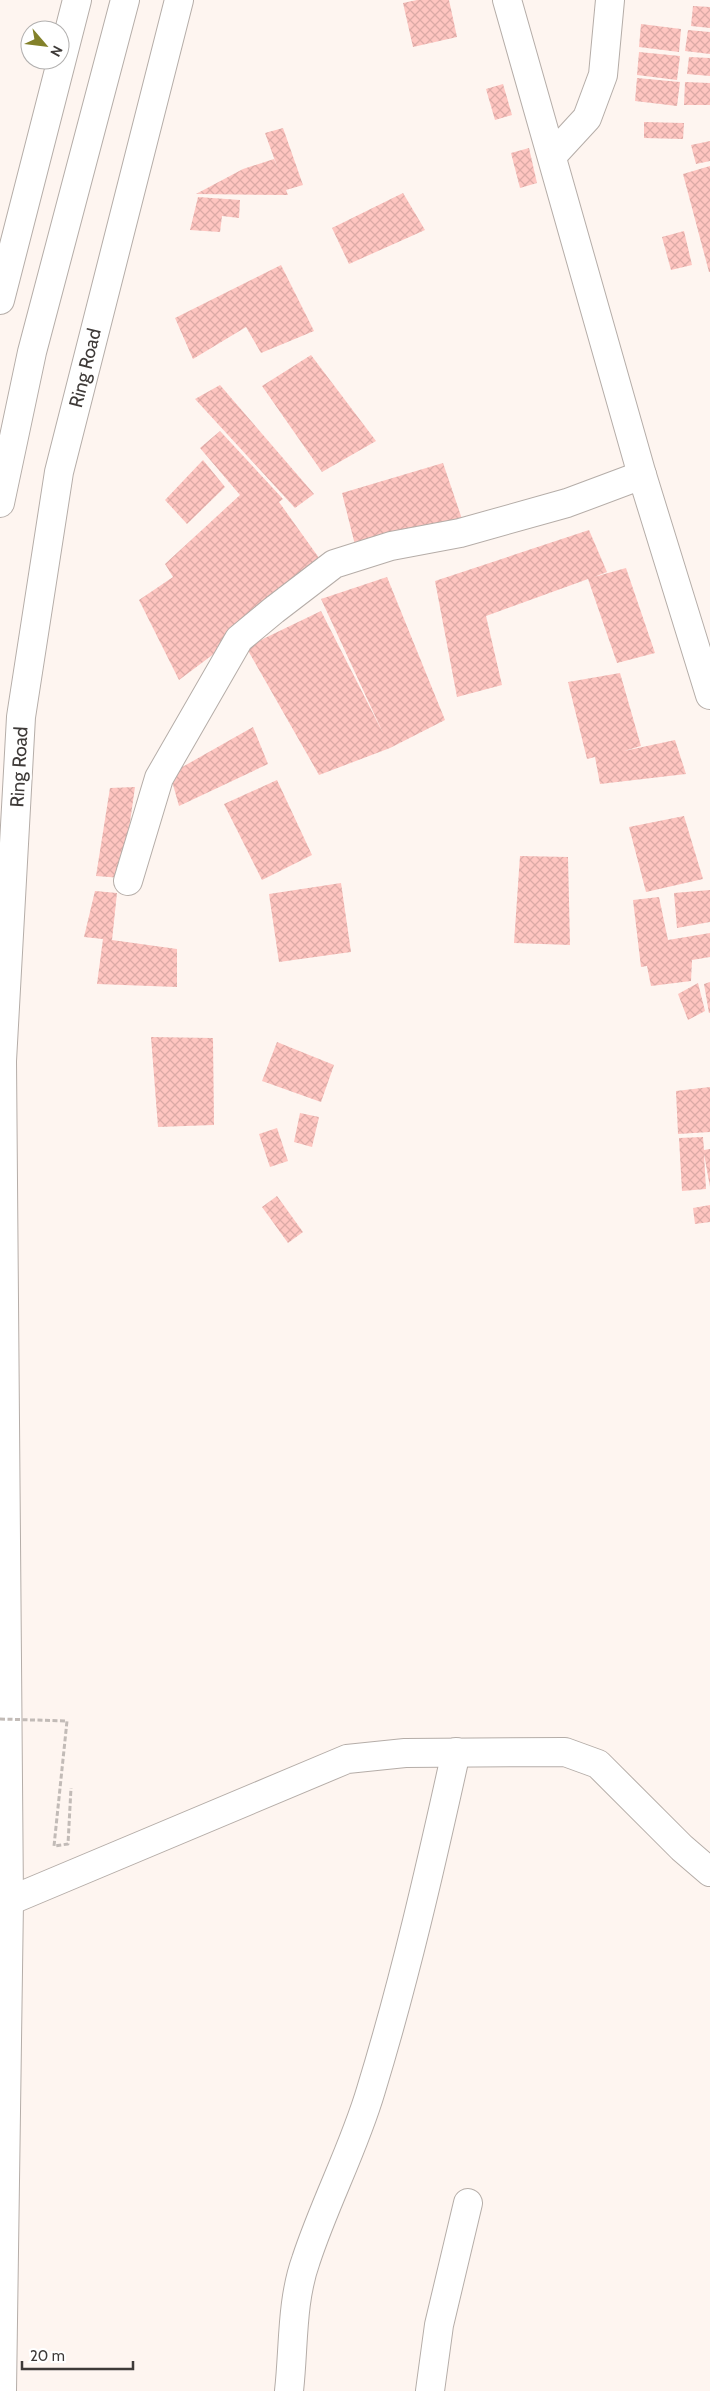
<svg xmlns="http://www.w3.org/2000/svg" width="710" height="2391" font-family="Cabin,sans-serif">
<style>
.building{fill:url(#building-cross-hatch)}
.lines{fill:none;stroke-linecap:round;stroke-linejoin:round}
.minor-casing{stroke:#b5ada8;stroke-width:30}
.tertiary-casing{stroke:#b5ada8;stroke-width:30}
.trunk-casing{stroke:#b5ada8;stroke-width:30}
.minor{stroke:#fff;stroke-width:28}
.tertiary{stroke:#fff;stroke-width:28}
.trunk{stroke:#fff;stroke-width:28}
.path-bridge{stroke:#c2bbb7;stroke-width:3;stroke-dasharray:5 2.5;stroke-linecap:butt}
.labels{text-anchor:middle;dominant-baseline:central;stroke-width:4;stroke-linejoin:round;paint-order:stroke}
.street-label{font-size:19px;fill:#3e3a38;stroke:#fff}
</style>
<defs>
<pattern id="building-cross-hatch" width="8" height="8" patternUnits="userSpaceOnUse" patternTransform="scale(1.25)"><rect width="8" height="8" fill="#fec5c0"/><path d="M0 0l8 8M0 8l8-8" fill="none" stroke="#dbaaa6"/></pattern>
</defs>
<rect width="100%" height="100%" fill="#fef5f0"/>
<g class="building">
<path d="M417,0h32l8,37 -44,10 -10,-44z"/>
<path d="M693,6l17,1v21l-19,-2z"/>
<path d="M641,24l40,5 -2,23 -40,-5z"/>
<path d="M688,30l22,2v22l-25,-3z"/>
<path d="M639,52l41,4 -3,24 -40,-5z"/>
<path d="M689,57l21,1v18l-23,-2z"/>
<path d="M637,78l43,4 -3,24 -42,-5z"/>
<path d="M685,82l25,1v22h-26z"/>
<path d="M503,84l9,31 -17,5 -9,-31z"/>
<path d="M644,122l40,1 -1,16 -39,-1z"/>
<path d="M283,128l20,57 -17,5 2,5 -92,-1 47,-25 31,-10 4,10 -13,-36z"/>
<path d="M710,141v20l-14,3 -5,-19z"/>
<path d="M529,148l8,35 -17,5 -9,-35z"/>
<path d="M710,166v106h-1l-26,-98z"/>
<path d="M403,193l22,37 -76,34 -17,-36z"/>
<path d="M198,197l42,3 -1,18 -17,-2 -2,16 -30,-2z"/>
<path d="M684,231l8,34 -21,5 -9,-33z"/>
<path d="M281,265l33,66 -53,22 -15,-26 -53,32 -18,-41z"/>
<path d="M311,355l65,86 -54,31 -60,-86z"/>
<path d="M220,385l94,109 -19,14 -100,-109z"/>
<path d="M220,431l63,68 -4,3 48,67 -148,111 -40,-80 34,-23 -8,-13 75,-69 -40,-47z"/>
<path d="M203,460l22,27 -38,37 -22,-24z"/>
<path d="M443,463l20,59 -105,35 -16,-64z"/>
<path d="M589,530l18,42 -13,5 32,-9 29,85 -38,10 -29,-84 -102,37 16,69 -45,12 -22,-116z"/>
<path d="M387,577l58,143 -55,28 -71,27 -73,-128 75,-36 62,122 -62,-134z"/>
<path d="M620,673l21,73 -17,5 51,-11 11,34 -86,10 -5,-27 -8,2 -19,-77z"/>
<path d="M253,727l15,37 -89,42 -9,-32z"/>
<path d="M277,780l35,75 -50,25 -38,-76z"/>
<path d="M135,787l-13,91 -26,-2 14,-88z"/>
<path d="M684,816l19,63 -57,13 -17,-65z"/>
<path d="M520,856l48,1 2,88 -56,-2z"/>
<path d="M341,883l10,69 -72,10 -10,-68z"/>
<path d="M710,890v32l-33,6 -3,-35z"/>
<path d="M95,891l22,2 -5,47 65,9v38l-80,-3 6,-45 -19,-2z"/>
<path d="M659,897l9,43 42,-7v24l-18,3 -1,21 -40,5 -4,-20 -6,1 -8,-67z"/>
<path d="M710,982v31h-1l-5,-29z"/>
<path d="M698,983l7,28 -17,9 -10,-26z"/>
<path d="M151,1037l62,1 1,87 -56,2z"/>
<path d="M277,1042l57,23 -13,37 -59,-21z"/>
<path d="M710,1087v45l-32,2 -2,-43z"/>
<path d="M300,1113l19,4 -7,30 -18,-5z"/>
<path d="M277,1128l11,33 -18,6 -11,-33z"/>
<path d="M703,1137l1,13 6,-1v38l-6,-33 2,35 -24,2 -3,-53z"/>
<path d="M277,1196l26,36 -15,11 -26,-36z"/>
<path d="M710,1205v17l-15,2 -2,-16z"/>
</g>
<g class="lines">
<defs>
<g id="minor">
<path d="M552,156l35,-38 16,-43 7,-75"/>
<path d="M128,881l31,-103 80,-139 35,-29 60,-46 57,-18 69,-13 107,-30 75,-28"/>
<path d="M9,1901l338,-142 58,-6 160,-1 33,12 84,84 28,24"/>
<path d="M289,2391c5,-44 2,-89 17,-131 19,-58 48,-112 65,-170 34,-111 60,-225 85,-338"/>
<path d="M430,2391l9,-66 29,-122"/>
</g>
<g id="tertiary">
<path d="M507,0l135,475 68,220"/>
<path d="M0,300l77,-300"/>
</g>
<g id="trunk">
<path d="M0,503l32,-151 93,-352"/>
<path d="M2,2391l7,-490 -7,-840 19,-344 38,-245 120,-472"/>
</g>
</defs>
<use href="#minor" class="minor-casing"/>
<use href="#tertiary" class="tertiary-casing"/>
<use href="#trunk" class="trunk-casing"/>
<use href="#minor" class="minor"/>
<use href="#tertiary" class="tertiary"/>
<use href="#trunk" class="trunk"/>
<path class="path-bridge" d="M0,1719l67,2 -13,125 14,-2 3,-56"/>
</g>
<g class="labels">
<g class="street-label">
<text transform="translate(85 368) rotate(-76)">Ring Road</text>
<text transform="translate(19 767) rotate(-87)">Ring Road</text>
</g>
</g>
<g transform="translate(45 45) rotate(118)"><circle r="24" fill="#ffffff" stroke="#b2b0af"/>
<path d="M0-4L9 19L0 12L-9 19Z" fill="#83812a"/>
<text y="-8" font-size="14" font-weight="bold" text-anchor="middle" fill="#3e3a38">N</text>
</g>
<path d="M22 2361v8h111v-8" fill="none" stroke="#3e3a38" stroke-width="2.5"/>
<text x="30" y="2361" font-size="15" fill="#3e3a38" stroke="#ffffff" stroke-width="4" paint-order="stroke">20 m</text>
</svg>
